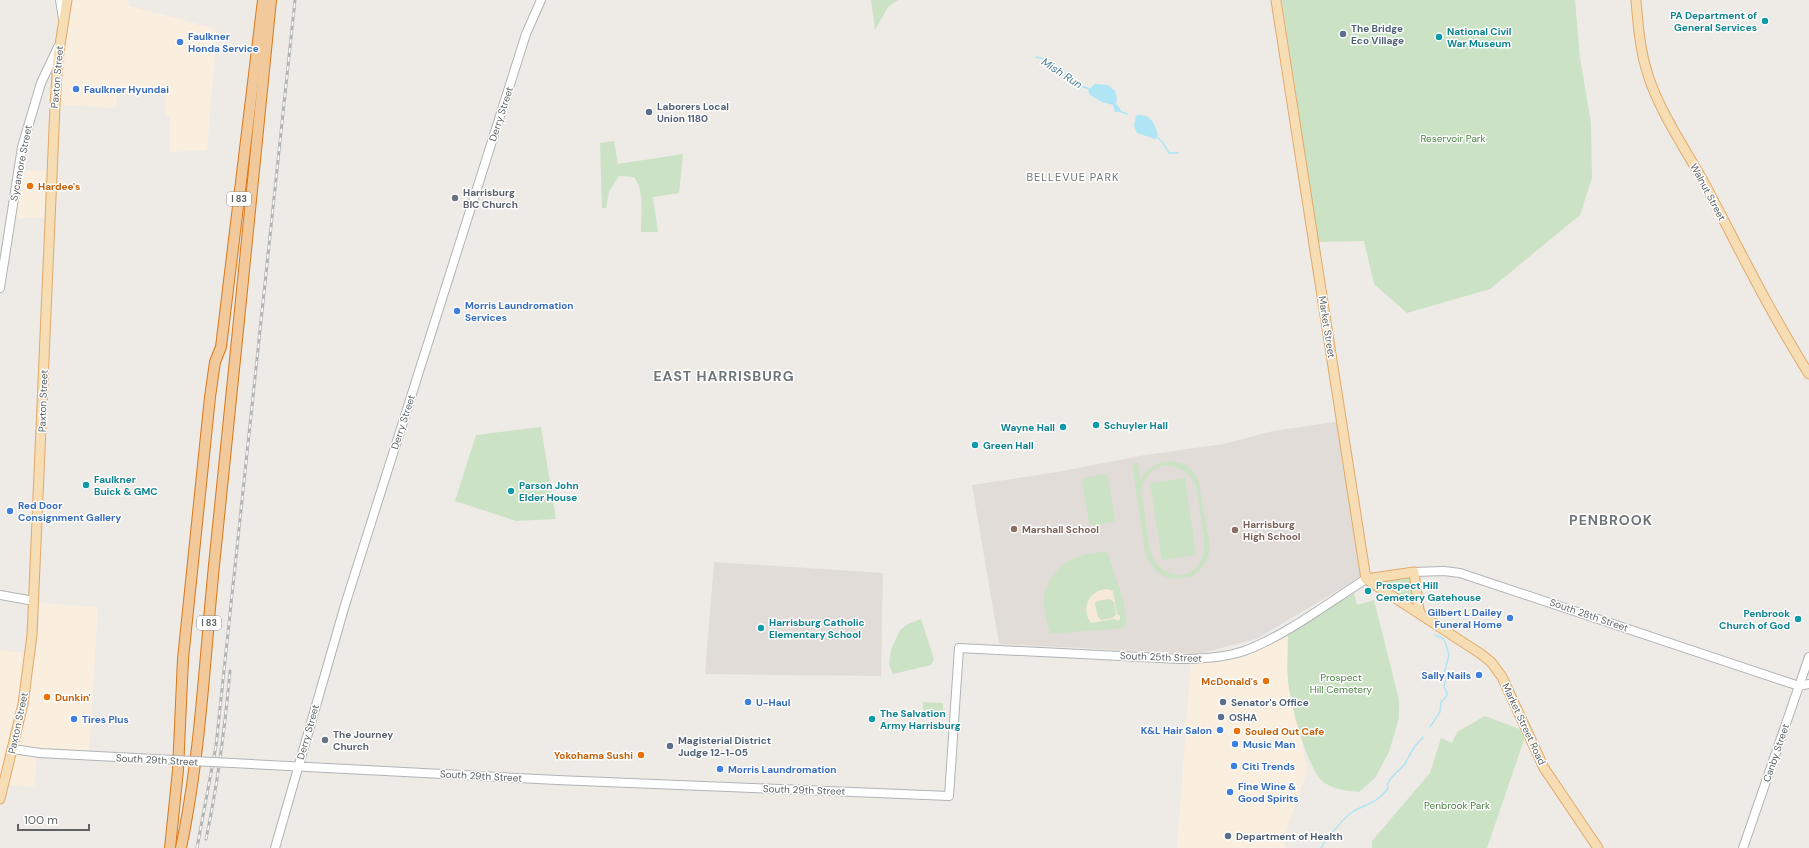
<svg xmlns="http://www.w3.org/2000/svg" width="1809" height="848" font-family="'DM Sans',sans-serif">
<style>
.commercial{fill:#faeedf}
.education{fill:#e1dcd7}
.green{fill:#cbe2c5;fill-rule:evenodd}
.sand{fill:#f6e9d9;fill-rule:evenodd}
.water{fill:#afe5f5}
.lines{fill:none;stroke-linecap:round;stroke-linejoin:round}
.stream{stroke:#afe5f5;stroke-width:1.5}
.secondary-casing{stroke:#b0b4b7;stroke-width:10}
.primary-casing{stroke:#e1a96c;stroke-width:11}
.highway-casing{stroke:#d9771b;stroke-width:12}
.secondary{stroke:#fff;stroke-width:8}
.primary{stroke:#f6ddb3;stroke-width:9}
.highway{stroke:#f1c99a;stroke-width:10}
.rail-casing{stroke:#b3b4b4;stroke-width:3}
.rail{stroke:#fff;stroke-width:1.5;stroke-dasharray:4.5;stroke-linecap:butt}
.secondary-bridge-casing{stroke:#b0b4b7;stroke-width:10;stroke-linecap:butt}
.secondary-bridge{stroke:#fff;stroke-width:8}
.culture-dot{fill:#0f9aa8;stroke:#fff;stroke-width:1.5}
.service-dot{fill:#5c6f8a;stroke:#fff;stroke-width:1.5}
.shop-dot{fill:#3f7fe0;stroke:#fff;stroke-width:1.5}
.food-dot{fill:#e8710a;stroke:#fff;stroke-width:1.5}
.worship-dot{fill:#6b7280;stroke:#fff;stroke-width:1.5}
.education-dot{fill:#8d6e63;stroke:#fff;stroke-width:1.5}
.labels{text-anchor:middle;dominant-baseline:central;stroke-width:3;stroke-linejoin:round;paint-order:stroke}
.shield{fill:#fff;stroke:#8e9192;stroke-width:1}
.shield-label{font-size:9px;font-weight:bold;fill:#5e6264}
.culture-label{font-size:10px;font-weight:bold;fill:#0d838f;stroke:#fff;text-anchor:start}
.service-label{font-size:10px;font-weight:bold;fill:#4e5e75;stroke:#fff;text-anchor:start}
.shop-label{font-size:10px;font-weight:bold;fill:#366cbe;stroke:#fff;text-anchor:start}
.street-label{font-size:10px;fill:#5e6264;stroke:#fff}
.park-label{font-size:10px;fill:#4a8140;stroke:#fff}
.food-label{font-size:10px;font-weight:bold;fill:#c56008;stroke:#fff;text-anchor:start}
.worship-label{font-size:10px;font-weight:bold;fill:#5b616d;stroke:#fff;text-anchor:start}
.education-label{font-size:10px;font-weight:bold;fill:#785e54;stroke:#fff;text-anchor:start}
.water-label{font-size:11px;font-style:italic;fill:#477d95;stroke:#fff}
.neighbourhood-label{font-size:11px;letter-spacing:1px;fill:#6f7476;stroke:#fff}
.district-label{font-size:14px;font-weight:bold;letter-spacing:1px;fill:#6f7476;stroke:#fff}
</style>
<rect width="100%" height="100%" fill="#eeebe6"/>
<g class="commercial">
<path d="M73,0h55l1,6 88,23 -10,121 -37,2v-35l-5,-1v-22l-48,-3 -1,17 -56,-3 7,-70z"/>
<path d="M21,170l25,1 -2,47h-30z"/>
<path d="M40,603l58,4 -9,144 -52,-2 -2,38 -19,-1 -16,-6v-130l36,5z"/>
<path d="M1288,629l1,59 10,40 8,44 -20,56 -2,20h-108l14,-189 51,-7z"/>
</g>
<g class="education">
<path d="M1341,421l20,156 -105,62 -58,15 -199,-10 -27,-159 85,-13 88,-17 78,-11 50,-13z"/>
<path d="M714,562l169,11 -2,103 -176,-2z"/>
</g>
<g class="green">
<path d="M871,0h27l-10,7 -13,23z"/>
<path d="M1282,0h293l5,58 11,65 1,55 -12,37 -90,74 -83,24 -33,-29 -10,-43 -46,1z"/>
<path d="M614,141l4,23 65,-10 -4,39 -26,4 5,35h-17c0,-17 4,-40 -7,-55l-15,-1 -10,16 -3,16h-4l-2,-65z"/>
<path d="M541,427l15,92 -40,2 -61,-20 21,-66z"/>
<path d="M1171,461l12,3 6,3 9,12 12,67 -2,12 -7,11 -9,7 -16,3 -11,-2 -9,-6 -10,-14 -14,-94h6l2,17c7,-12 17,-18 31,-19zM1162,466c16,-2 29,7 34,21 2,15 10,52 8,65 -6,32 -46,29 -54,-2 -2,-11 -4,-23 -5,-34 -4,-22 -8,-40 17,-50z"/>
<path d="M1106,474l2,2 7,43 -2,3 -20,4 -4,-3 -7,-42 2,-3z"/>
<path d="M1185,478l11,77 -34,5 -12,-77z"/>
<path d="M1107,551l16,49 4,21 -4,7 -73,6c-2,-9 -5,-19 -6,-28 -1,-8 1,-16 5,-23 13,-27 32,-27 58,-32z"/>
<path d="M1407,577l4,3 3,22 -2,1 -32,-23z"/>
<path d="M1354,593l3,12 17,-5 25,100v18l-10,34 -14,26 -16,14c-12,-1 -29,-3 -38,-12 -14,-15 -29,-70 -32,-92 -3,-17 -1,-37 -1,-55z"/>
<path d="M921,619l13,40 -3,6 -38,9 -4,-10 2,-14 9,-20 8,-6z"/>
<path d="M923,702l20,1v14l-20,-1z"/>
<path d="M1485,716l37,14 2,10 -37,108h-115v-7l58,-68 11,-35 11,5 5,-11z"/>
</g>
<path class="sand" d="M1107,589l6,2 4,23 3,2v3l-2,2 -4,-2 -23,4c-11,-15 -2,-33 16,-34zM1110,599l4,3 2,12 -3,4 -12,2 -3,-3 -3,-13 2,-3z"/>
<g class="water">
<path d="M1095,84l13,1 7,6 2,8 -1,4 5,7 -2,2h-4l-2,-7 -11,-3 -12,-7 -2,-5z"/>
<path d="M1139,115c13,0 16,10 19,20l-3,4 -18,-6 -3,-7 2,-10z"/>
</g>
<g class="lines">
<g class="stream">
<path d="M1036,57l9,2 17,15h2l17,12 9,3"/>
<path d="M1119,111l8,3"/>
<path d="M1157,137l6,6 6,10h9"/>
<path d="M1430,727l10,-15 1,-10 5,-5 1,-3c-2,-9 -6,-4 0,-16l-3,-4 5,-19 -5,-16 -9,-4"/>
<path d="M1321,848c4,-8 23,-30 30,-35 15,-10 25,-8 37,-25l-1,-3 4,-7 13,-13 11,-19 8,-9"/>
</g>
<defs>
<g id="secondary">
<path d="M60,0l3,19"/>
<path d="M0,288l22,-141 19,-64 17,-36"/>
<path d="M1414,572l30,-1 16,2 339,113 10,-2"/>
<path d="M0,595l34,6"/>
<path d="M13,749l27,4 134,7"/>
<path d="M232,763l325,17 392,16 10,-148 221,11c21,0 43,-1 64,-8 41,-15 84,-48 122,-72"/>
<path d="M275,848l70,-243 181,-571 15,-34"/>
<path d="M1743,848l66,-191"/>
</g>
<g id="primary">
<path d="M1276,0l90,579"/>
<path d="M1636,0c2,25 4,51 12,75 11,36 40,78 59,113 33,63 64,126 102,186"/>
<path d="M1366,579l115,75 10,8 11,15 42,91 54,80"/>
<path d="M1366,579l48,-7 5,38 2,5"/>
<path d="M0,799l23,-95 9,-69 23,-529 3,-48 9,-58"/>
</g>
<g id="highway">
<path d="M170,848l8,-78 5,-111 27,-262 5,-35 6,-15 42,-347"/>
<path d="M181,848c21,-100 24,-201 35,-302 18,-182 38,-364 55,-546"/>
</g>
</defs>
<use href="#secondary" class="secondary-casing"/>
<use href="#primary" class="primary-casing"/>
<use href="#highway" class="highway-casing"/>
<use href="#secondary" class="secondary"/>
<use href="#primary" class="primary"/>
<use href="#highway" class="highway"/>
<defs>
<g id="rail">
<path d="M206,839c12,-56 19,-112 24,-168"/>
<path d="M197,848l19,-102 79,-746"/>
</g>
</defs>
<use href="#rail" class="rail-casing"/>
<use href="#rail" class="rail"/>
<defs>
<path id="secondary-bridge" d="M174,760l58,3"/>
</defs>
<use href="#secondary-bridge" class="secondary-bridge-casing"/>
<use href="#secondary-bridge" class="secondary-bridge"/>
</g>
<g class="culture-dot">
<circle cx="1765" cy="21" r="4"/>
<circle cx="1439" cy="37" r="4"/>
<circle cx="1096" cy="425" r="4"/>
<circle cx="1063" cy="427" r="4"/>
<circle cx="975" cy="445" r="4"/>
<circle cx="86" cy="485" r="4"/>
<circle cx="511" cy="491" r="4"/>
<circle cx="1368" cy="591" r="4"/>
<circle cx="1798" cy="619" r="4"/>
<circle cx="761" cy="628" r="4"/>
<circle cx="872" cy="719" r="4"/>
</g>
<g class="service-dot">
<circle cx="1343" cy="34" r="4"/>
<circle cx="649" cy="112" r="4"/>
<circle cx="1223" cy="702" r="4"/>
<circle cx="1221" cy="717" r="4"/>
<circle cx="670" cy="746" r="4"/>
<circle cx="1228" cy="836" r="4"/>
</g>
<g class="shop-dot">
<circle cx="180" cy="42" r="4"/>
<circle cx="76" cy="89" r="4"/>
<circle cx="457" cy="311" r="4"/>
<circle cx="10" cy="511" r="4"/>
<circle cx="1510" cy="618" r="4"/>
<circle cx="1479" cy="675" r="4"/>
<circle cx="748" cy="702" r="4"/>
<circle cx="74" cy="719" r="4"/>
<circle cx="1220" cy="730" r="4"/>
<circle cx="1235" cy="744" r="4"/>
<circle cx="1234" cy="766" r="4"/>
<circle cx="720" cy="769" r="4"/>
<circle cx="1230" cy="792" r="4"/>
</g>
<g class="food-dot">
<circle cx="30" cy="186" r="4"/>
<circle cx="1266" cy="681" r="4"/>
<circle cx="47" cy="697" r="4"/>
<circle cx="1237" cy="731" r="4"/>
<circle cx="641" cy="755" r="4"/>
</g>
<g class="worship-dot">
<circle cx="455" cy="198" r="4"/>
<circle cx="325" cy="740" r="4"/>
</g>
<g class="education-dot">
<circle cx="1014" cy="529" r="4"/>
<circle cx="1235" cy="530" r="4"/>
</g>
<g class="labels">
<g class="shield">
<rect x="227" y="192" width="24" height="14" rx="3"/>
<rect x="197" y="616" width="24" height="14" rx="3"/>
</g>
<g class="shield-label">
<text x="239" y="199">I 83</text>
<text x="209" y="623">I 83</text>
</g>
<g class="culture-label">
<text x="1757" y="15" text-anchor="end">PA Department of<tspan x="1757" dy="12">General Services</tspan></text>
<text x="1447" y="31">National Civil<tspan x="1447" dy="12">War Museum</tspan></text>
<text x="1104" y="425">Schuyler Hall</text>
<text x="1055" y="427" text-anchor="end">Wayne Hall</text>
<text x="983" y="445">Green Hall</text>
<text x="94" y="479">Faulkner<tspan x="94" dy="12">Buick &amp; GMC</tspan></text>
<text x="519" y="485">Parson John<tspan x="519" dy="12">Elder House</tspan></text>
<text x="1376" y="585">Prospect Hill<tspan x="1376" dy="12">Cemetery Gatehouse</tspan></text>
<text x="1790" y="613" text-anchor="end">Penbrook<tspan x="1790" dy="12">Church of God</tspan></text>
<text x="769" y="622">Harrisburg Catholic<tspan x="769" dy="12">Elementary School</tspan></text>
<text x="880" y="713">The Salvation<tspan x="880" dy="12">Army Harrisburg</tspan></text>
</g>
<g class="service-label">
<text x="1351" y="28">The Bridge<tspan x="1351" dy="12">Eco Village</tspan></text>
<text x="657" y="106">Laborers Local<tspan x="657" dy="12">Union 1180</tspan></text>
<text x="1231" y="702">Senator's Office</text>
<text x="1229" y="717">OSHA</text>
<text x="678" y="740">Magisterial District<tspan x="678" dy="12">Judge 12-1-05</tspan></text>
<text x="1236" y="836">Department of Health</text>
</g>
<g class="shop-label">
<text x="188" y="36">Faulkner<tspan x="188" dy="12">Honda Service</tspan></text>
<text x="84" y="89">Faulkner Hyundai</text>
<text x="465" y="305">Morris Laundromation<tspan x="465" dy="12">Services</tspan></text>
<text x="18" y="505">Red Door<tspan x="18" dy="12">Consignment Gallery</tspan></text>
<text x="1502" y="612" text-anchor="end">Gilbert L Dailey<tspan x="1502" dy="12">Funeral Home</tspan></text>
<text x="1471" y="675" text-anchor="end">Sally Nails</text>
<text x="756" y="702">U-Haul</text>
<text x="82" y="719">Tires Plus</text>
<text x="1212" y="730" text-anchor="end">K&amp;L Hair Salon</text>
<text x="1243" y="744">Music Man</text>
<text x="1242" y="766">Citi Trends</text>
<text x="728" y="769">Morris Laundromation</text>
<text x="1238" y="786">Fine Wine &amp;<tspan x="1238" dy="12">Good Spirits</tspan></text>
</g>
<g class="street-label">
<text transform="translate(57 77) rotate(-85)">Paxton Street</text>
<text transform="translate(501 114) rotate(-72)">Derry Street</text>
<text transform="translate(21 163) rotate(-79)">Sycamore Street</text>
<text transform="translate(1708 192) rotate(62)">Walnut Street</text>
<text transform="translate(1327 327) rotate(81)">Market Street</text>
<text transform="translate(43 401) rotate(-88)">Paxton Street</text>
<text transform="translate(403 422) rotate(-72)">Derry Street</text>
<text transform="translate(1589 615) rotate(19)">South 28th Street</text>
<text transform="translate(1161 657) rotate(2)">South 25th Street</text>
<text transform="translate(18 723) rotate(-78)">Paxton Street</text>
<text transform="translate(1524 724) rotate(65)">Market Street Road</text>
<text transform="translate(308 732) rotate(-74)">Derry Street</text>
<text transform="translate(1776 753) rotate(-71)">Canby Street</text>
<text transform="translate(157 760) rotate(3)">South 29th Street</text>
<text transform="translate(481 776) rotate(3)">South 29th Street</text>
<text transform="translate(804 790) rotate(2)">South 29th Street</text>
</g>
<g class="park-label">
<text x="1453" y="138">Reservoir Park</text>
<text x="1341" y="677">Prospect<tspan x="1341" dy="12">Hill Cemetery</tspan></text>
<text x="1457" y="805">Penbrook Park</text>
</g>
<g class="food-label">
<text x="38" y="186">Hardee's</text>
<text x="1258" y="681" text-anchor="end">McDonald's</text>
<text x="55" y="697">Dunkin'</text>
<text x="1245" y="731">Souled Out Cafe</text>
<text x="633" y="755" text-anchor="end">Yokohama Sushi</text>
</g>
<g class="worship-label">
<text x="463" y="192">Harrisburg<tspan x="463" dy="12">BIC Church</tspan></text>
<text x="333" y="734">The Journey<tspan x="333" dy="12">Church</tspan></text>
</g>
<g class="education-label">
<text x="1243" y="524">Harrisburg<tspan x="1243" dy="12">High School</tspan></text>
<text x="1022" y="529">Marshall School</text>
</g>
<g class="water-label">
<text transform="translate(1062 73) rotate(33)">Mish Run</text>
</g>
<g class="neighbourhood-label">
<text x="1073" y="177">BELLEVUE PARK</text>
</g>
<g class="district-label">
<text x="724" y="376">EAST HARRISBURG</text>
<text x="1611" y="520">PENBROOK</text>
</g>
</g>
<path d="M18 824v6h71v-6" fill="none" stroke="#5e6264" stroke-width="2"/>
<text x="24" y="824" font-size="12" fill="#5e6264" stroke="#ffffff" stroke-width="3" paint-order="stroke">100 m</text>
</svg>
